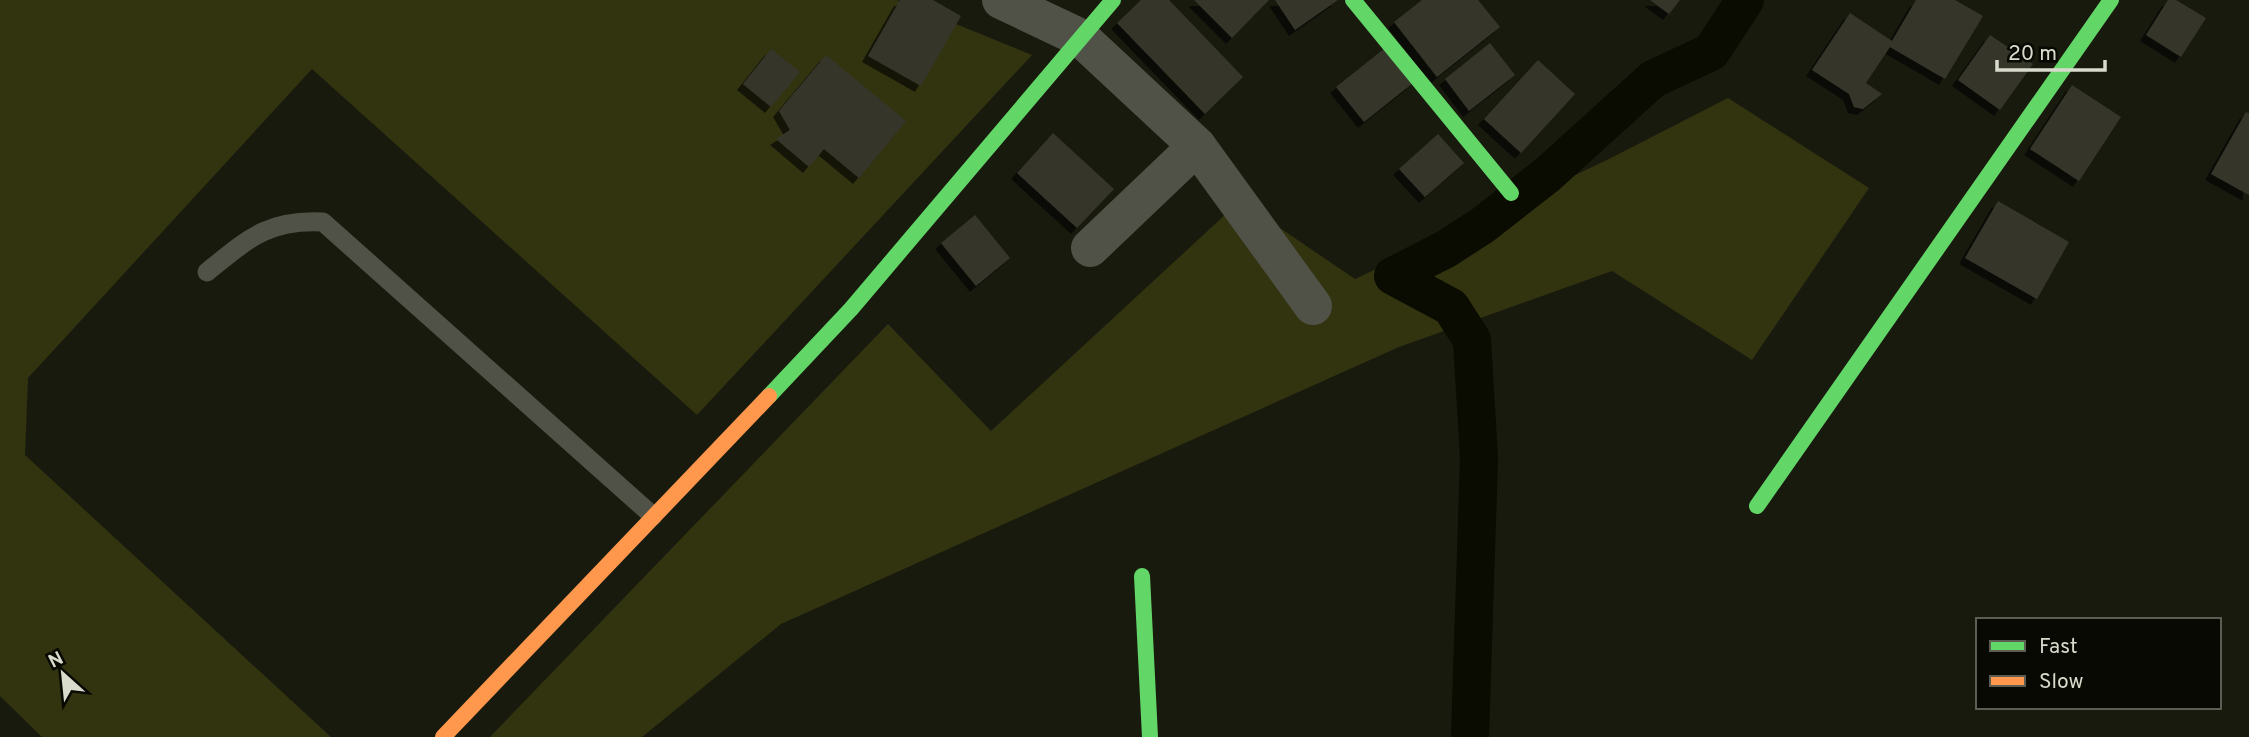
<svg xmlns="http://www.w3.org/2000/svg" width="2249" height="737" font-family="Overpass,sans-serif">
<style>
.green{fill:#323410}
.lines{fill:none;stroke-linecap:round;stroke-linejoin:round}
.canal{stroke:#0a0b01;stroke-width:38}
.building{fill:#35352c;filter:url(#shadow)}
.lane{stroke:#505147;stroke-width:19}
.street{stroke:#505147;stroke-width:38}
.fast{stroke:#63d668;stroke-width:16}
.slow{stroke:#ff974d;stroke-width:16}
</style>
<defs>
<filter id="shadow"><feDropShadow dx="-6" dy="6" stdDeviation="0" flood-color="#0009"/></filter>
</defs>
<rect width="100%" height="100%" fill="#191a0e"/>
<g class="green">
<path d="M0,0h897l135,55 -335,360 -385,-346 -284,309 -3,77 306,282h-289l-42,-41z"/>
<path d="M1728,98l141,90 -117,172 -140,-89 -213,76 -618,277 -139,113h-152l398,-413 103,107 249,-230 115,78 252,-119z"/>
</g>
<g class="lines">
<path class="canal" d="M1470,737l9,-279 -7,-118 -21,-33 -58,-31 53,-27 37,-24 64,-50 106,-96 58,-27 34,-52"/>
</g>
<g class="building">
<path d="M900,0h33l28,16 -40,70 -53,-30z"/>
<path d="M1141,0h28l74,77 -38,37 -88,-91z"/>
<path d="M1194,0h75l-37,38z"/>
<path d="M1275,0h63l-43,30z"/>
<path d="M1422,0h56l22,27 -63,50 -43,-55z"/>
<path d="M1650,0h30l-11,14z"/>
<path d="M1916,0h39l28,16 -38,63 -55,-32 -24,36 16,11 -19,15 -9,-2 -5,-13 -37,-24 38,-57 42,28z"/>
<path d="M2168,0h8l30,18 -25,39 -35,-22z"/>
<path d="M1990,35l43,29 -33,46 -42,-30z"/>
<path d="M1490,43l25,32 -46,36 -24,-32z"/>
<path d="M1385,48l28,35 -49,39 -28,-35z"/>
<path d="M771,49l29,23 -29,35 -28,-23z"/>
<path d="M826,55l80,66 -47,57 -35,-29 -15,18 -33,-28 14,-9 -11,-19z"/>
<path d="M1538,60l37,34 -54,59 -37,-34z"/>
<path d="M2072,85l49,32 -42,64 -49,-32z"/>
<path d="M2246,112l3,1v82l-38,-21z"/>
<path d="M1053,133l61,56 -37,39 -60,-55z"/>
<path d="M1438,134l26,29 -39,34 -26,-28z"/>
<path d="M1998,201l71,41 -32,57 -72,-41z"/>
<path d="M975,215l35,43 -34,28 -35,-43z"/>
</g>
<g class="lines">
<path class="lane" d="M207,272c41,-33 61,-53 116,-50l330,294"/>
<g class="street">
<path d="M1001,0l80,38 116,108 116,160"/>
<path d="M1090,248l107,-102"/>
</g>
<g class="fast">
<path d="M1353,0l158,193"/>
<path d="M769,396l82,-87 262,-309"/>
<path d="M1757,506l354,-506"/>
<path d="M1142,576l8,161"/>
</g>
<path class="slow" d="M443,737l326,-341"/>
</g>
<rect x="1976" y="618" width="245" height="91" fill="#080902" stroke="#5c5d53" stroke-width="2"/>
<rect x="1990" y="641" width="35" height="10" fill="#63d668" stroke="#5c5d53" stroke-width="2"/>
<text x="2039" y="653" font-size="21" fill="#d9dbcd">Fast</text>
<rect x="1990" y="676" width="35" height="10" fill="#ff974d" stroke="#5c5d53" stroke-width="2"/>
<text x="2039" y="688" font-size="21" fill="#d9dbcd">Slow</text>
<g transform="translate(63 674) rotate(333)" stroke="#080902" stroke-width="5" paint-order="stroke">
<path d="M0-5L12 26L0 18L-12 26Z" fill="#d9dbcd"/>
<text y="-10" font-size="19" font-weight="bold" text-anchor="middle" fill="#d9dbcd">N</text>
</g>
<path d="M1997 60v10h108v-10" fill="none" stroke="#d9dbcd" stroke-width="3.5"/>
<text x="2008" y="60" font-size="21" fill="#d9dbcd" stroke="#080902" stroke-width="5" paint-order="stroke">20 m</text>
</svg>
